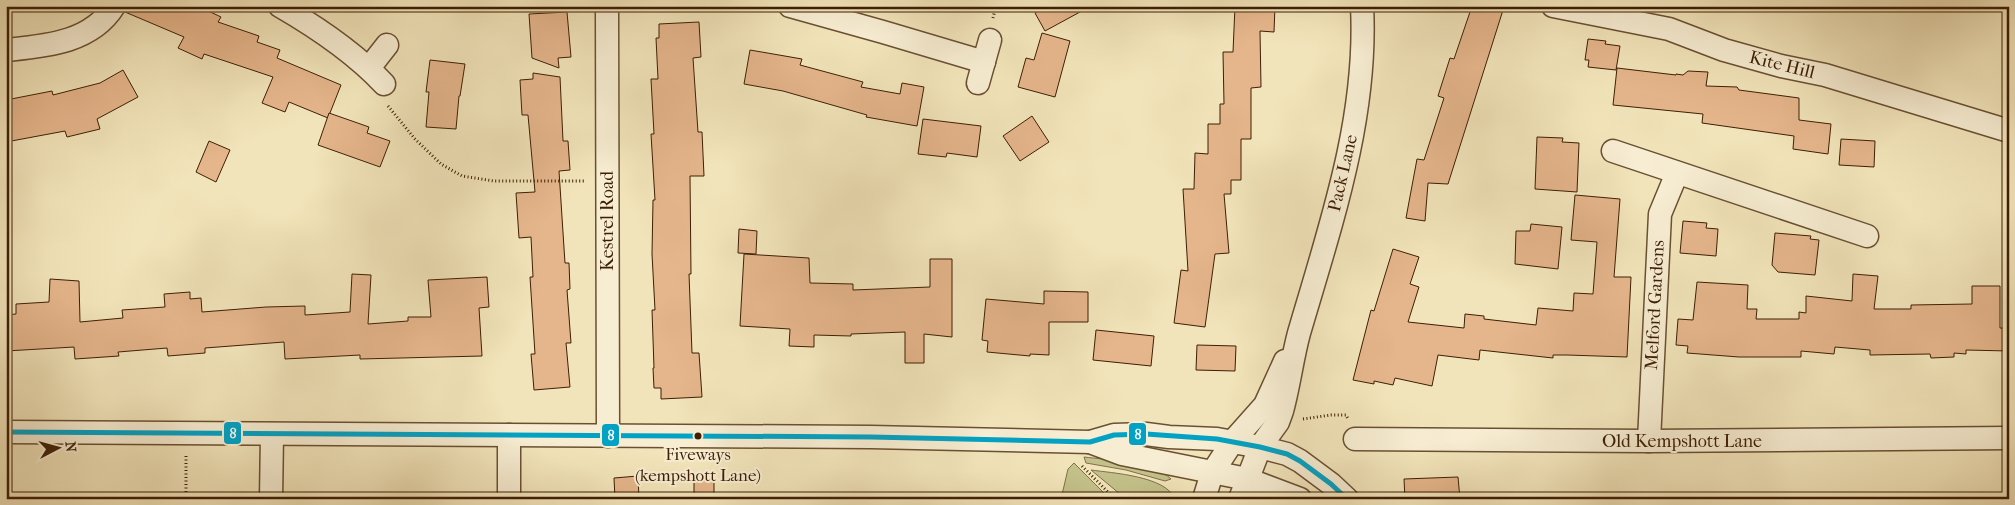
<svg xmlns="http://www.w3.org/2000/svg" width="2015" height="505" font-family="'IM FELL French Canon',serif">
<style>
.green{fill:#c3c18a;stroke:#807048}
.building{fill:#e5b58b;stroke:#3d1f05}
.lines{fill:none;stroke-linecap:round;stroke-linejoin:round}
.minor-casing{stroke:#6a5032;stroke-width:25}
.path{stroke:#3d1f05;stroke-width:3;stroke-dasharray:1 2.5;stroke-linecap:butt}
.minor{stroke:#f7edd2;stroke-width:22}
.bus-1-casing{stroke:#f7edd2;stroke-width:9}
.bus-1{stroke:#03a2c4;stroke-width:5}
.bus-dot{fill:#3d1f05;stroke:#f7edd2;stroke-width:2}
.labels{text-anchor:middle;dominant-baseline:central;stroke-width:4;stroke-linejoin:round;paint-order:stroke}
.bus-label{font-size:17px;fill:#3d1f05;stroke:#f7edd2}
.street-label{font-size:18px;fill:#3d1f05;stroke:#f7edd2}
.line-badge{stroke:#f7edd2;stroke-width:2}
.badge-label{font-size:14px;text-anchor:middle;font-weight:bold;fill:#fff}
</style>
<rect width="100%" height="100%" fill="#f2e4ba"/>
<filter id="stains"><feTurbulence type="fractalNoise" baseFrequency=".004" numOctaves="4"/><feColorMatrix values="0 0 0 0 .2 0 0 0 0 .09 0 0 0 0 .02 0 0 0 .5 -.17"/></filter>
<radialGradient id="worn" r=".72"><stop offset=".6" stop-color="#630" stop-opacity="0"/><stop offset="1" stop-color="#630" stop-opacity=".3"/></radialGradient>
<g class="green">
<path d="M1084,457c24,3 69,4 87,22l-6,2 -39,-11 -40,-7z"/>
<path d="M1074,463l36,36h-49l7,-30z"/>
<path d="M1091,470c21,3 75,6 84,29h-49z"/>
</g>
<g class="building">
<path d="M127,6h71l23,11 -3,5 41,14 -2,6 23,8 -3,8 64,27 -13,33 -39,-16 -4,10 -23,-9 11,-26 -69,-23 -2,5 -24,-11 6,-11 -59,-25z"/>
<path d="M1046,6h45l-46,25 -10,-18z"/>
<path d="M1235,6h40l-1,26 -14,-1 1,56 -10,1v51h-10v41h-10v14h-7l5,59 -14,1 -10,73 -31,-4 7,-53 7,1 -5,-82h11l1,-36 13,1v-30h12v-20h4l-1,-52h10z"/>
<path d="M1472,6h21l10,4 -55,174 -20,-1 -3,38 -19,-3 11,-59 7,1 20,-62 -6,-2 12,-38 4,1z"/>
<path d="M567,12l4,45 -13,1 1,10 -27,-10 -3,-44z"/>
<path d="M699,22l2,35 -8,1 5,74h4l2,44h-14l1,98h-2l3,79h7l3,44 -41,2v-11h-7l-1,-20h1l-2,-58h3l-3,-56 1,-54h2l-4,-66h3l-3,-55h7l-2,-41h3v-14z"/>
<path d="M1042,33l28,8 -15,56 -37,-10 8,-29 8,2z"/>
<path d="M1588,39l18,2 -1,3 15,2 -4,24 -28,-3 1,-7h-4z"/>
<path d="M750,50l52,9 -2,6 63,17 -2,5 39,7 2,-11 22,4 -7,39 -51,-9 1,-2 -84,-24 -39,-7z"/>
<path d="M430,60l35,4 -5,32h-1l-3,33 -30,-2 3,-35h-3z"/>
<path d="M1617,68l59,7v-1l7,1 5,-4 20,1 -2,14 31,1 2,3 60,8v22l32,4 -3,30 -35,-5 1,-13 -92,-13 1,-9 -90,-9z"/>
<path d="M123,70l15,27 -41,22 3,10 -33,8 -2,-6 -59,11v-42l46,-9 1,4 47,-12z"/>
<path d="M533,73l27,4 3,64h5l2,29 -11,1 6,92h4l1,26 -3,1 4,53h-5l4,44 -36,3 -3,-36h4l-5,-77h3l-2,-40 -12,1 -3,-45 19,-1 -7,-77h-6l-2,-35 13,-1z"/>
<path d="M329,113l40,14 -2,6 23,8 -10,26 -62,-22z"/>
<path d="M1032,116l17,26 -29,19 -17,-25z"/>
<path d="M923,119l58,7 -4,31 -30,-4 -1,4 -28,-3z"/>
<path d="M1537,137l26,1 -1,4 17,1 -2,49 -42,-3z"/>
<path d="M1841,139l34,2 -1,26 -35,-2z"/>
<path d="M209,141l21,9 -14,32 -20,-10z"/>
<path d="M1575,195l45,4 -6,78h17l-4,80 -60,-2h-14v3l-73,-8 -1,10 -41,-5 -6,31 -37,-8 -2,7 -19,-4v3l-21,-4 18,-70 3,1 19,-62 26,8 -9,27 9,3 -11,35 56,6 1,-14 19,2v3l52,6 2,-17 35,3 1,-18 19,1 4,-52 -26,-2z"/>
<path d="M1683,221l24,2 -1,5 12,1 -2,27 -36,-3z"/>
<path d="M1531,224l31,3 -4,42 -43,-5 1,-33h14z"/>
<path d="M739,229l18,2 -1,23 -18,-1z"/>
<path d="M1775,233l36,3 -1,3 9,1 -4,35 -37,-3 -6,-7z"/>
<path d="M744,254l65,4 1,25 43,1v6l77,-3v-28h22v78l-28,-3v29h-19v-31l-54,2v2l-37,-1v12l-25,-1 1,-17 -50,-3z"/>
<path d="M352,274l19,1 -3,49 40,-3v-4h23l-3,-37 59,-3 2,30 -10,1 3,48 -122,3v-4l-75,4 -1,-17 -79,6v5l-37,3 -1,-8 -49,4 1,4 -44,3 -1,-12 -68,4v-36l10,-1v-10l33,-2 1,-23 29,2 1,41 43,-4 -1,-8 43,-3 -1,-13 26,-2v7l11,-1 1,14 64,-5 39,-1v9l45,-3z"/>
<path d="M1853,274l25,2 -4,33h37v-4l61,-1v-18h28v42h9v23l-43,-1v4l-12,-1v4l-23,1 -1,-4 -60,1v-5l-35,-3 -1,7 -33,-3v6h-62l-52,-4 1,-7 -12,-1 2,-26 15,1 4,-38 51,3 -1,24h10l-1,10h43v-7l7,1v-17l46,5z"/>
<path d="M1044,291l44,1v30h-39v33l-19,-1v2l-43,-4 1,-11 -6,-1 4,-41 58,5z"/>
<path d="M1096,330l58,6 -3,30 -58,-6z"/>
<path d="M1197,345l39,1 -1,25 -39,-1z"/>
<path d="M638,476l1,23h-24l-1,-21z"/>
<path d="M1458,477l2,22h-55l-1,-20z"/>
<path d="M714,480v19h-20v-18z"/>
</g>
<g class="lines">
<defs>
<g id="minor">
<path d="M280,6c38,22 74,46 104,78"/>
<path d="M607,6l1,430"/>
<path d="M790,6l93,26 101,30"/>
<path d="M1553,6l116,23 55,21 57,16 44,9 184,56"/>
<path d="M6,50c39,-4 85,-7 108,-44"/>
<path d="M369,68l18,-23"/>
<path d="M978,83l12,-43"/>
<path d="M1613,151l254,85"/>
<path d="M6,432l865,5 219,5 24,-7 32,-1 23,3 48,2 43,8 27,7 13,7 31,23 16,15"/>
<path d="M1355,439l294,2 360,-3"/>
<path d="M1649,441l11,-227 17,-41"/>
<path d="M1090,442l32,12 125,25 53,20"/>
<path d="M271,499l1,-65"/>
<path d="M509,499v-64"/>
<path d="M1204,499l8,-26 21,-32 32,-36 20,-44"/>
<path d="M1240,499l20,-52 18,-25 4,-11c7,-25 10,-52 17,-78 31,-106 69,-215 63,-327"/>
</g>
</defs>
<use href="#minor" class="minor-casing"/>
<g class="path">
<path d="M993,18l3,-12"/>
<path d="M388,106l27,33 26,25 21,12 32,5h90"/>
<path d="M1303,419l28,-4h15l2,4"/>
<path d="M186,456v43"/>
<path d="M1082,466l33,33"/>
</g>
<use href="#minor" class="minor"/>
<defs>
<path id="bus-1" d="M6,432l865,5 219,5 24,-7 32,-1 71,5 43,8 27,7 13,7 31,23 16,15"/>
</defs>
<use href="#bus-1" class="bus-1-casing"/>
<use href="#bus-1" class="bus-1"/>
</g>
<circle class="bus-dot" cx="698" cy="436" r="4.5"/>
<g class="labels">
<g class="bus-label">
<text x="698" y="454">Fiveways<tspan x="698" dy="21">(kempshott Lane)</tspan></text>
</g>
<g class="street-label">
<text transform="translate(1782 65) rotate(14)">Kite Hill</text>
<text transform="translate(1343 173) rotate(-77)">Pack Lane</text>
<text transform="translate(607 221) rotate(-90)">Kestrel Road</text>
<text transform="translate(1655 305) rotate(-87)">Melford Gardens</text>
<text x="1682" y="441">Old Kempshott Lane</text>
</g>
</g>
<g class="line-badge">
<rect x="223" y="421" width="19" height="24" rx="5" fill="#03a2c4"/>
<rect x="1128" y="422" width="19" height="24" rx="5" fill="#03a2c4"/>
<rect x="601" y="423" width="19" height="24" rx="5" fill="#03a2c4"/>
</g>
<g class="badge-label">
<text x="233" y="438">8</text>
<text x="1138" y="439">8</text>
<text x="611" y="440">8</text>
</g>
<rect width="2015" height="505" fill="none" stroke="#f2e4ba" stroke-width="25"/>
<rect x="8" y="8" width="2000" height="490" fill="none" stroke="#3d1f05" stroke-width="2.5"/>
<rect x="12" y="12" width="1990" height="480" fill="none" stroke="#3d1f05"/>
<g transform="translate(58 448) rotate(84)" stroke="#f7edd2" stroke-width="4" paint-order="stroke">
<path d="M0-4L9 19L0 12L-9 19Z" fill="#3d1f05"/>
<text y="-8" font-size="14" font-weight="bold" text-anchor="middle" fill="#3d1f05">N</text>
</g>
<rect width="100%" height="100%" filter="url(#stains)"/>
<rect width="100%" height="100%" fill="url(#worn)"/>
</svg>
